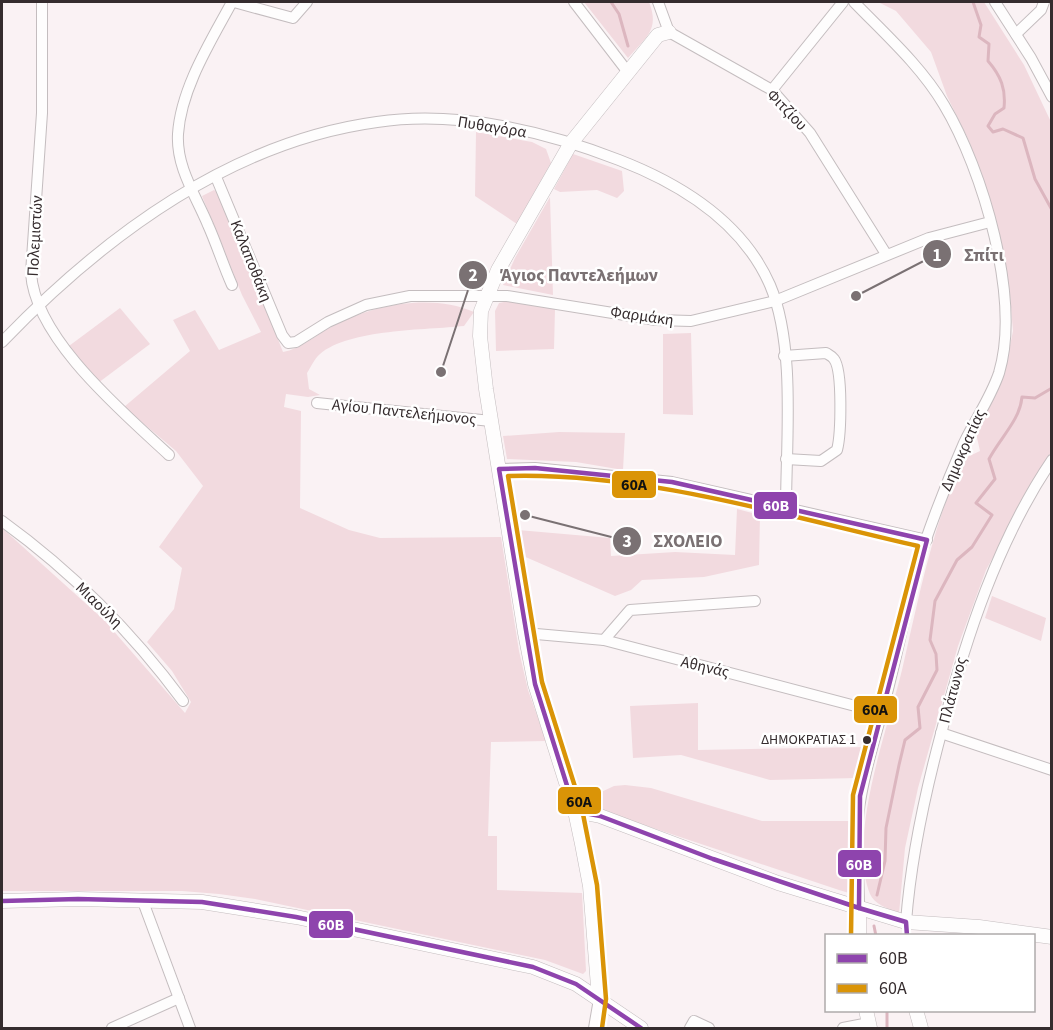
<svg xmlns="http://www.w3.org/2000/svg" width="1053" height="1030" font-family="'Source Sans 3',sans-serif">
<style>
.green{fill:#f2dadf}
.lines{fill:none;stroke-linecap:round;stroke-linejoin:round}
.stream{stroke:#dcb6bf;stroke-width:3}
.minor-casing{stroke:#c4bdbf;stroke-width:12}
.tertiary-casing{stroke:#c4bdbf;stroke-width:15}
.minor{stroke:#fefdfd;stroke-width:10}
.tertiary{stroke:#fefdfd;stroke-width:14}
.bus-1-casing{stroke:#fff;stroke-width:9}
.bus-2-casing{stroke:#fff;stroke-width:9}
.bus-1{stroke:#8e44ad;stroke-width:4.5}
.bus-2{stroke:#da9407;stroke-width:4.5}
.bus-dot{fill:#352c2e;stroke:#fff;stroke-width:2}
.labels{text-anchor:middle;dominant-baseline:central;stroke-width:5;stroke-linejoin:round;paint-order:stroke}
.bus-label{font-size:14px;fill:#352c2e;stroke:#fff;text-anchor:end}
.street-label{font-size:16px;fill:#352c2e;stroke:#fff}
.leader{fill:none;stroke:#7a7173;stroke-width:2}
.callout-dot{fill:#7a7173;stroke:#fff;stroke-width:2}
.mark-label{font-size:18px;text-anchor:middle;font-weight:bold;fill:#fff}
.callout-label{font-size:18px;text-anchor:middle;font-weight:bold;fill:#7a7173;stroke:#fff;stroke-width:5;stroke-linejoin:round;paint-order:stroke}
.line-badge{stroke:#fff;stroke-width:2}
.badge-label{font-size:16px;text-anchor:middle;font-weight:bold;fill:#fff}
.pale-badge-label{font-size:16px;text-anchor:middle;font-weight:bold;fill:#111}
</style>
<rect width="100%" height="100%" fill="#faf2f4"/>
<g class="green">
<path d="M584,2h65c11,28 -3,35 -21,56z"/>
<path d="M878,2h106l40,63 27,57v330l-65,118 -28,76 -40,142 -13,60 -6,66c-10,-5 -25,-10 -29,-20 -23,-57 18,-166 32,-224 17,-73 30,-143 61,-211l17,-8 -4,-18 30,-68 7,-34 -3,-36 -14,-75 -27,-79 -22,-45 -16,-44 -35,-41z"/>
<path d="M476,132l56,10 14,7 5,14 -34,61 -42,-28z"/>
<path d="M573,154l49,17 2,20 -7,7 -20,-8 -37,2 -6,-3z"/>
<path d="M214,190l6,4 63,158c17,-3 33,-17 48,-25 40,-22 100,-34 143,-15l-10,14c-38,4 -115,3 -144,28 -6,5 -9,13 -13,19l2,16 11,6 -12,2 -22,-3 -2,13 17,4 -1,97 49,22 31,8 121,-1 18,114 9,39 18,51 -55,1 -3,94h9v54l85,3 4,78 -3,3 -38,-14 -290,-61 -36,-5 -37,-3h-180v-363l102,92 81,93 6,-11 -19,-31 -25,-29 27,-33 8,-41 -23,-21 44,-61 -27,-35 -52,-44 66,-56 -17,-31 22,-10 24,40 42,-18 -19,-37 -40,-99z"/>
<path d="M550,197l3,98 -50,-10 12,-27z"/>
<path d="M509,301l46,8 -1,40 -58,2 -1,-40 4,-8z"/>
<path d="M120,308l30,36 -52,39 -29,-37z"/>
<path d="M691,333l2,82 -30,-1v-80z"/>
<path d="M559,432l66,1 -2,37 -47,-8 -69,-3 -4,-23z"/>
<path d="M737,509l23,6 -1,50 -55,12 -62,3 -11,10 -16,6 -94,-41 -3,-25 92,8 1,18 64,-4 60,3z"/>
<path d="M992,596l54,22 -5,23 -56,-23z"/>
<path d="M698,703v47l169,-3 -10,31 -87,2 -89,-25 -48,3 -3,-52z"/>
<path d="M625,785l26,3 111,33h88v39l3,25 -4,8 -10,-3 -207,-69 -50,-20 32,-15z"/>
</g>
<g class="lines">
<g class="stream">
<path d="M611,2l8,12 9,32"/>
<path d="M973,2l8,23 -2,12 10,7 -1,17c13,15 18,28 16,47l-9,6 -7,12 5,6 10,-3 20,9 12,41 17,31"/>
<path d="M877,895l8,-34 1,-33 13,-63 6,-25 15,-12 -2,-21 19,-37 -1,-16 -6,-14 5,-39 22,-41 15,-13 20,-32 -16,-12 19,-24 -6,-20c11,-21 31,-39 33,-62l13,1 17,-10"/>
<path d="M874,926l2,10"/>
<path d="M887,1028v-18"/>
</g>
<defs>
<g id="minor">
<path d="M42,2v111l-11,160c4,66 93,140 138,182"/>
<path d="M232,2c-21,39 -51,86 -54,132 -2,33 18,62 30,91 9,20 15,40 24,60"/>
<path d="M234,2l59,16 14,-16"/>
<path d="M574,2l53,69"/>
<path d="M658,2l11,30 103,58 38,43 76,121"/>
<path d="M854,2c31,32 67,64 90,103 39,65 77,194 55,268 -8,24 -24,47 -35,70 -15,34 -29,70 -41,105 -14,42 -21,86 -32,129 -9,39 -23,79 -30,119 -7,36 -2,75 -2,112"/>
<path d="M995,2l36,56 21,39"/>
<path d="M1016,34l25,-24 3,-8"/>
<path d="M772,90l71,-88"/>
<path d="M216,177l66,158 6,8 8,-1 32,-20 38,-17 44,-9h97l149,24 35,1 84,-20 154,-63 61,-16"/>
<path d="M2,342c100,-104 228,-200 375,-220 80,-12 168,9 242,38 62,24 123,61 151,125 26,61 16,157 16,223"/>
<path d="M784,356l42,-3c3,2 6,3 8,6 9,12 7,76 3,91l-16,11 -35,-2"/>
<path d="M317,403l174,18"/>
<path d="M499,469l36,-1 137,14 255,58"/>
<path d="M2,521c69,50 130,111 181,180"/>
<path d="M525,633l79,7 278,73"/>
<path d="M604,640l26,-30 125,-9"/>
<path d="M941,733l111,37"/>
<path d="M142,899l48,129"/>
<path d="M906,922c5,-66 19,-129 36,-192 24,-93 56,-190 110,-270"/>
<path d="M112,1028l67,-30"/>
<path d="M594,1028l5,-29"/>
<path d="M690,1028l4,-7 15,7"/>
<path d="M843,1028l26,-5"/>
</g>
<g id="tertiary">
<path d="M575,811l25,5 178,67 128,39 73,5 73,10"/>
<path d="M2,901l76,-2 124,3 94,15 237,50 43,17 65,44"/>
<path d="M859,936v-28"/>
<path d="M599,999l-9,-113 -8,-42 -7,-33 -40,-127 -10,-51 -39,-244 -6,-53 1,-25 17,-41 73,-127 87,-108 11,-3"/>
<path d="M866,1010l4,18"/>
<path d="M916,1010l5,18"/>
</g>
</defs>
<use href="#minor" class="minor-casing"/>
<use href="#tertiary" class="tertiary-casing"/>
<use href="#minor" class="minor"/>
<use href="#tertiary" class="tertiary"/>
<defs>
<g id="bus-1">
<path d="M535,468l137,14 255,58 -67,256 -1,112 -146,-49 -113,-43 -25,-5 -40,-127 -36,-215z"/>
<path d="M2,901l76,-2 124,3 94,15 237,50 43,17 65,44"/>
<path d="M859,908l47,14 1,14"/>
</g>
<path id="bus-2" d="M602,1028l4,-29 -9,-114 -15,-76 -40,-127 -34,-206c135,-4 278,40 410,70l-65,249 -2,141"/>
</defs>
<use href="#bus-1" class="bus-1-casing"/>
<use href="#bus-2" class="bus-2-casing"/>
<use href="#bus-1" class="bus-1"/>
<use href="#bus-2" class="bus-2"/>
</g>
<circle class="bus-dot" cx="867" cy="740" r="5"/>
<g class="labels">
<g class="bus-label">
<text x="856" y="740">ΔΗΜΟΚΡΑΤΙΑΣ 1</text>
</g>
<g class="street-label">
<text transform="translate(787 110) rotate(46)">Φιτζίου</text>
<text transform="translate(492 127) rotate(9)">Πυθαγόρα</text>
<text transform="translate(35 236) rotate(-87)">Πολεμιστών</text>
<text transform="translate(251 261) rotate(68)">Καλαποθάκη</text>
<text transform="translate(642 316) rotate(8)">Φαρμάκη</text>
<text transform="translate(404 412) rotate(6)">Αγίου Παντελεήμονος</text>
<text transform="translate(963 450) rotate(-66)">Δημοκρατίας</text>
<text transform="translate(99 605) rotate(44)">Μιαούλη</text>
<text transform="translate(705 667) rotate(13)">Αθηνάς</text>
<text transform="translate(953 690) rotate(-75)">Πλάτωνος</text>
</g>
</g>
<path class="leader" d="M856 296L937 254M441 372L473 275M525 515L627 541"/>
<g class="callout-dot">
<circle cx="856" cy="296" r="6"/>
<circle cx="441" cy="372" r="6"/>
<circle cx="525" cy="515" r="6"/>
<circle cx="937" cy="254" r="15"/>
<circle cx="473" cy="275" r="15"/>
<circle cx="627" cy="541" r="15"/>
</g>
<g class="mark-label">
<text x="937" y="261">1</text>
<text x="473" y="281">2</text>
<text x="627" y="547">3</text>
</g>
<g class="callout-label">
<text x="984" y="261">Σπίτι</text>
<text x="579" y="281">Άγιος Παντελεήμων</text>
<text x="688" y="547">ΣΧΟΛΕΙΟ</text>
</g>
<g class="line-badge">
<rect x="611" y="470" width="46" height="29" rx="6" fill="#da9407"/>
<rect x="753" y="491" width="45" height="29" rx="6" fill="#8e44ad"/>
<rect x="853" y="695" width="45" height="29" rx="6" fill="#da9407"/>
<rect x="557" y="786" width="45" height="29" rx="6" fill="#da9407"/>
<rect x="837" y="849" width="45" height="29" rx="6" fill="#8e44ad"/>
<rect x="308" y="910" width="46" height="29" rx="6" fill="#8e44ad"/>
</g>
<g class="badge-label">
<text x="776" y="511">60Β</text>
<text x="859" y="870">60Β</text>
<text x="331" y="930">60Β</text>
</g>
<g class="pale-badge-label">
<text x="634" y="490">60Α</text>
<text x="875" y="715">60Α</text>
<text x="579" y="807">60Α</text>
</g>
<rect width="1053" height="1030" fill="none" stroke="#352c2e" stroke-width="6"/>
<rect x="825" y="934" width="210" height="78" fill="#ffffff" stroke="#aeabab" stroke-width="1.5"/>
<rect x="837" y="954" width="30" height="9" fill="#8e44ad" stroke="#aeabab" stroke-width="1.5"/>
<text x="879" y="964" font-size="18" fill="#352c2e">60Β</text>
<rect x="837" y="984" width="30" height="9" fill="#da9407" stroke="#aeabab" stroke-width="1.5"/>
<text x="879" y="994" font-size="18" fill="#352c2e">60Α</text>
</svg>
